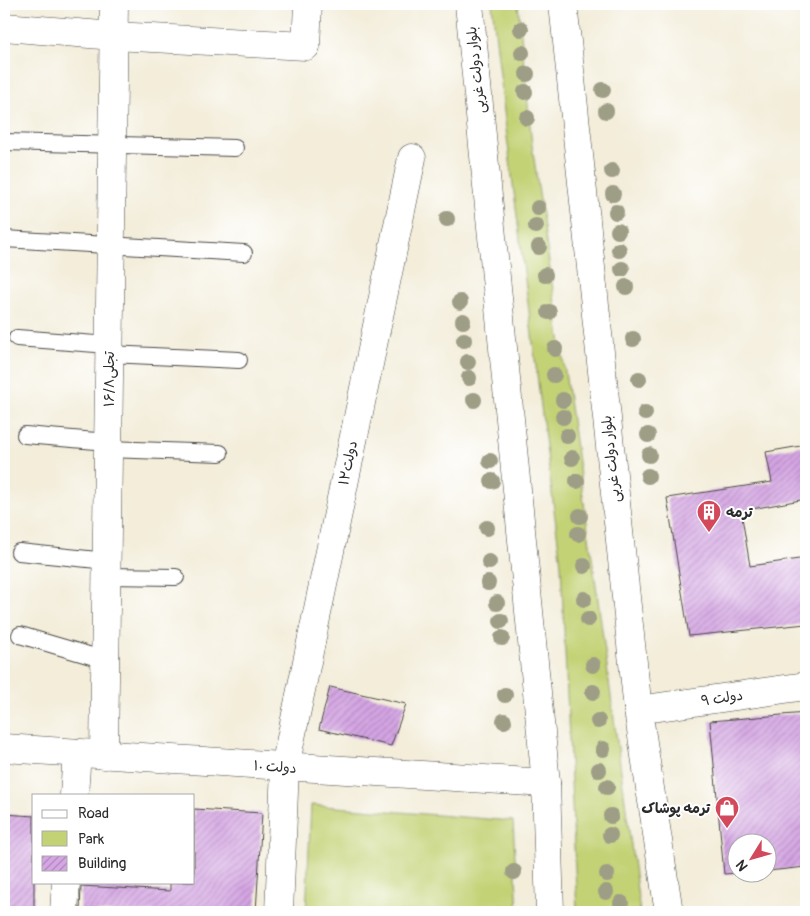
<svg xmlns="http://www.w3.org/2000/svg" width="810" height="916" font-family="Pangolin,'Playpen Sans Arabic',sans-serif">
<style>
.green{fill:#c3d274;stroke:#777e50}
.building{fill:url(#building-hatch)}
.lines{fill:none;stroke-linecap:round;stroke-linejoin:round}
.lane-casing{stroke:#494845;stroke-width:18}
.street-casing{stroke:#494845;stroke-width:29}
.secondary-casing{stroke:#494845;stroke-width:29}
.lane{stroke:#fff;stroke-width:16}
.street{stroke:#fff;stroke-width:28}
.secondary{stroke:#fff;stroke-width:28}
.tree{fill:#9e9e86}
.labels{text-anchor:middle;dominant-baseline:central;stroke-width:4;stroke-linejoin:round;paint-order:stroke}
.street-label{font-size:14px;fill:#2b2b2b;stroke:#fff}
.poi-label{font-size:14px;font-weight:bold;fill:#2b2b2b;stroke:#fff;text-anchor:start}
</style>
<defs>
<pattern id="building-hatch" width="6" height="6" patternUnits="userSpaceOnUse" patternTransform="scale(1.25)"><rect width="6" height="6" fill="#d5a5e4"/><path d="M-1 1l2-2M0 6l6-6M5 7l2-2" fill="none" stroke="#ad87b9"/></pattern>
</defs>
<rect width="100%" height="100%" fill="#fff"/>
<filter id="ink" filterUnits="userSpaceOnUse"><feTurbulence type="fractalNoise" baseFrequency=".02" numOctaves="2"/><feDisplacementMap in="SourceGraphic" scale="10" xChannelSelector="R" yChannelSelector="G"/><feConvolveMatrix kernelMatrix="1 2 1 2 8 2 1 2 1" color-interpolation-filters="sRGB"/></filter>
<filter id="wash" filterUnits="userSpaceOnUse"><feTurbulence type="fractalNoise" baseFrequency=".0096" numOctaves="4" result="noise"/><feDisplacementMap in="SourceGraphic" scale="20" xChannelSelector="R" yChannelSelector="G"/><feGaussianBlur stdDeviation="1.12" result="paint"/><feColorMatrix in="noise" values="0 0 0 0 0 0 0 0 0 0 0 0 0 0 0 0 0 1.4 0 .05"/><feComposite in="paint" operator="in"/></filter>
<g filter="url(#wash)">
<rect width="100%" height="100%" fill="#f3edda"/>
<g class="green">
<path d="M492,4h26l14,141 64,440 44,327h-63l-16,-347 -55,-436z"/>
<path d="M311,805l202,16 5,91h-212z"/>
</g>
<g id="blocks">
<g class="building">
<path d="M806,445v54l-65,12 9,55 56,-8v66l-117,12 -22,-138 105,-16 -6,-30z"/>
<path d="M330,687l76,17 -15,42 -72,-17z"/>
<path d="M806,713v154l-38,4v-27h-30v29l-14,1 -14,-153z"/>
<path d="M194,809l68,4 -6,99h-176l1,-26 89,5v-9h24z"/>
<path d="M4,814l30,2v96h-30z"/>
</g>
</g>
</g>
<g filter="url(#ink)">
<use href="#blocks" fill-opacity="0" stroke="#494845" stroke-width="1"/>
<g class="lines">
<defs>
<g id="lane">
<path d="M4,142l231,6"/>
<path d="M4,239l240,14"/>
<path d="M17,338l92,7"/>
<path d="M109,354l130,6"/>
<path d="M25,435l83,7"/>
<path d="M108,449l112,4"/>
<path d="M19,552l88,9"/>
<path d="M107,576l69,1"/>
<path d="M20,635l85,25"/>
</g>
<g id="street">
<path d="M4,27l110,9 192,10 2,-42"/>
<path d="M638,710l168,-24"/>
<path d="M4,748l542,35"/>
<path d="M104,755l10,-751"/>
<path d="M74,795l3,-42"/>
<path d="M64,912l2,-30"/>
<path d="M279,912l6,-145 127,-609"/>
</g>
<g id="secondary">
<path d="M469,4l77,779 4,129"/>
<path d="M563,4l75,706 31,202"/>
</g>
</defs>
<use href="#lane" class="lane-casing"/>
<use href="#street" class="street-casing"/>
<use href="#secondary" class="secondary-casing"/>
<use href="#lane" class="lane"/>
<use href="#street" class="street"/>
<use href="#secondary" class="secondary"/>
</g>
<g class="tree">
<circle cx="521" cy="29" r="8"/>
<circle cx="522" cy="53" r="8"/>
<circle cx="527" cy="74" r="8"/>
<circle cx="603" cy="90" r="8"/>
<circle cx="525" cy="92" r="8"/>
<circle cx="606" cy="111" r="8"/>
<circle cx="527" cy="118" r="8"/>
<circle cx="612" cy="171" r="8"/>
<circle cx="613" cy="194" r="8"/>
<circle cx="538" cy="208" r="8"/>
<circle cx="616" cy="212" r="8"/>
<circle cx="447" cy="219" r="8"/>
<circle cx="536" cy="226" r="8"/>
<circle cx="618" cy="231" r="8"/>
<circle cx="539" cy="247" r="8"/>
<circle cx="619" cy="250" r="8"/>
<circle cx="622" cy="269" r="8"/>
<circle cx="545" cy="275" r="8"/>
<circle cx="626" cy="287" r="8"/>
<circle cx="460" cy="302" r="8"/>
<circle cx="549" cy="312" r="8"/>
<circle cx="463" cy="321" r="8"/>
<circle cx="633" cy="339" r="8"/>
<circle cx="464" cy="340" r="8"/>
<circle cx="555" cy="349" r="8"/>
<circle cx="468" cy="362" r="8"/>
<circle cx="554" cy="375" r="8"/>
<circle cx="469" cy="378" r="8"/>
<circle cx="639" cy="379" r="8"/>
<circle cx="474" cy="400" r="8"/>
<circle cx="563" cy="400" r="8"/>
<circle cx="645" cy="413" r="8"/>
<circle cx="563" cy="417" r="8"/>
<circle cx="648" cy="435" r="8"/>
<circle cx="567" cy="436" r="8"/>
<circle cx="649" cy="455" r="8"/>
<circle cx="572" cy="458" r="8"/>
<circle cx="490" cy="461" r="8"/>
<circle cx="648" cy="476" r="8"/>
<circle cx="492" cy="481" r="8"/>
<circle cx="577" cy="481" r="8"/>
<circle cx="580" cy="516" r="8"/>
<circle cx="487" cy="528" r="8"/>
<circle cx="578" cy="534" r="8"/>
<circle cx="489" cy="562" r="8"/>
<circle cx="584" cy="566" r="8"/>
<circle cx="488" cy="583" r="8"/>
<circle cx="584" cy="599" r="8"/>
<circle cx="497" cy="603" r="8"/>
<circle cx="588" cy="619" r="8"/>
<circle cx="501" cy="621" r="8"/>
<circle cx="502" cy="638" r="8"/>
<circle cx="593" cy="665" r="8"/>
<circle cx="593" cy="692" r="8"/>
<circle cx="505" cy="695" r="8"/>
<circle cx="504" cy="721" r="8"/>
<circle cx="598" cy="721" r="8"/>
<circle cx="603" cy="749" r="8"/>
<circle cx="599" cy="770" r="8"/>
<circle cx="607" cy="787" r="8"/>
<circle cx="611" cy="816" r="8"/>
<circle cx="610" cy="835" r="8"/>
<circle cx="514" cy="872" r="8"/>
<circle cx="607" cy="874" r="8"/>
<circle cx="606" cy="892" r="8"/>
<circle cx="621" cy="903" r="8"/>
</g>
</g>
<defs>
<symbol id="building-pin" viewBox="-11 -11 22 30"><path d="M0 17L-7.5 6A9.5 9.5 0 1 1 7.5 6Z" fill="#d1495b" stroke="#fff"/><path d="M-4-6H4V6H1V3H-1V6H-4ZM-2.5-4.3h1.7v1.8h-1.7ZM.8-4.3h1.7v1.8H.8ZM-2.5-1h1.7V.8h-1.7ZM.8-1h1.7V.8H.8Z" fill="#fff"/></symbol>
<symbol id="shop-pin" viewBox="-11 -11 22 30"><path d="M0 17L-7.5 6A9.5 9.5 0 1 1 7.5 6Z" fill="#d1495b" stroke="#fff"/><path d="M-5-2.5h2.3a2.7 3.5 0 0 1 5.4 0H5L5.5 6h-11ZM-1.5-2.5h3a1.5 2.3 0 0 0-3 0Z" fill="#fff"/></symbol>
</defs>
<g fill-rule="evenodd">
<use href="#building-pin" x="695" y="498" width="28" height="38"/>
<use href="#shop-pin" x="713" y="794" width="28" height="38"/>
</g>
<g class="labels">
<g class="street-label">
<text transform="translate(476 70) rotate(-96)">بلوار دولت غربی</text>
<text transform="translate(109 379) rotate(-90)">تجلی۱۶/۸</text>
<text transform="translate(611 459) rotate(-96)">بلوار دولت غربی</text>
<text transform="translate(348 463) rotate(-78)">۱۲دولت</text>
<text transform="translate(722 698) rotate(-8)">۹ دولت</text>
<text transform="translate(275 767) rotate(4)">۱۰ دولت</text>
</g>
<g class="poi-label">
<text x="726" y="512">ترمه</text>
<text x="710" y="808" text-anchor="end">ترمه پوشاک</text>
</g>
</g>
<rect width="810" height="916" fill="none" stroke="#fff" stroke-width="20"/>
<rect x="32" y="794" width="162" height="90" fill="#ffffff" stroke="#aaaaaa"/>
<rect x="42" y="810" width="25" height="8" fill="#ffffff" stroke="#aaaaaa"/>
<text x="78" y="818" font-size="15" fill="#2b2b2b">Road</text>
<rect x="42" y="831" width="25" height="15" fill="#c3d274" stroke="#aaaaaa"/>
<text x="78" y="844" font-size="15" fill="#2b2b2b">Park</text>
<rect x="42" y="856" width="25" height="15" fill="url(#building-hatch)" stroke="#aaaaaa"/>
<text x="78" y="868" font-size="15" fill="#2b2b2b">Building</text>
<g transform="translate(752 858) rotate(233)"><circle r="24" fill="#ffffff" stroke="#aaaaaa"/>
<path d="M0-4L9 19L0 12L-9 19Z" fill="#d1495b"/>
<text y="-8" font-size="14" font-weight="bold" text-anchor="middle" fill="#2b2b2b">N</text>
</g>
</svg>
